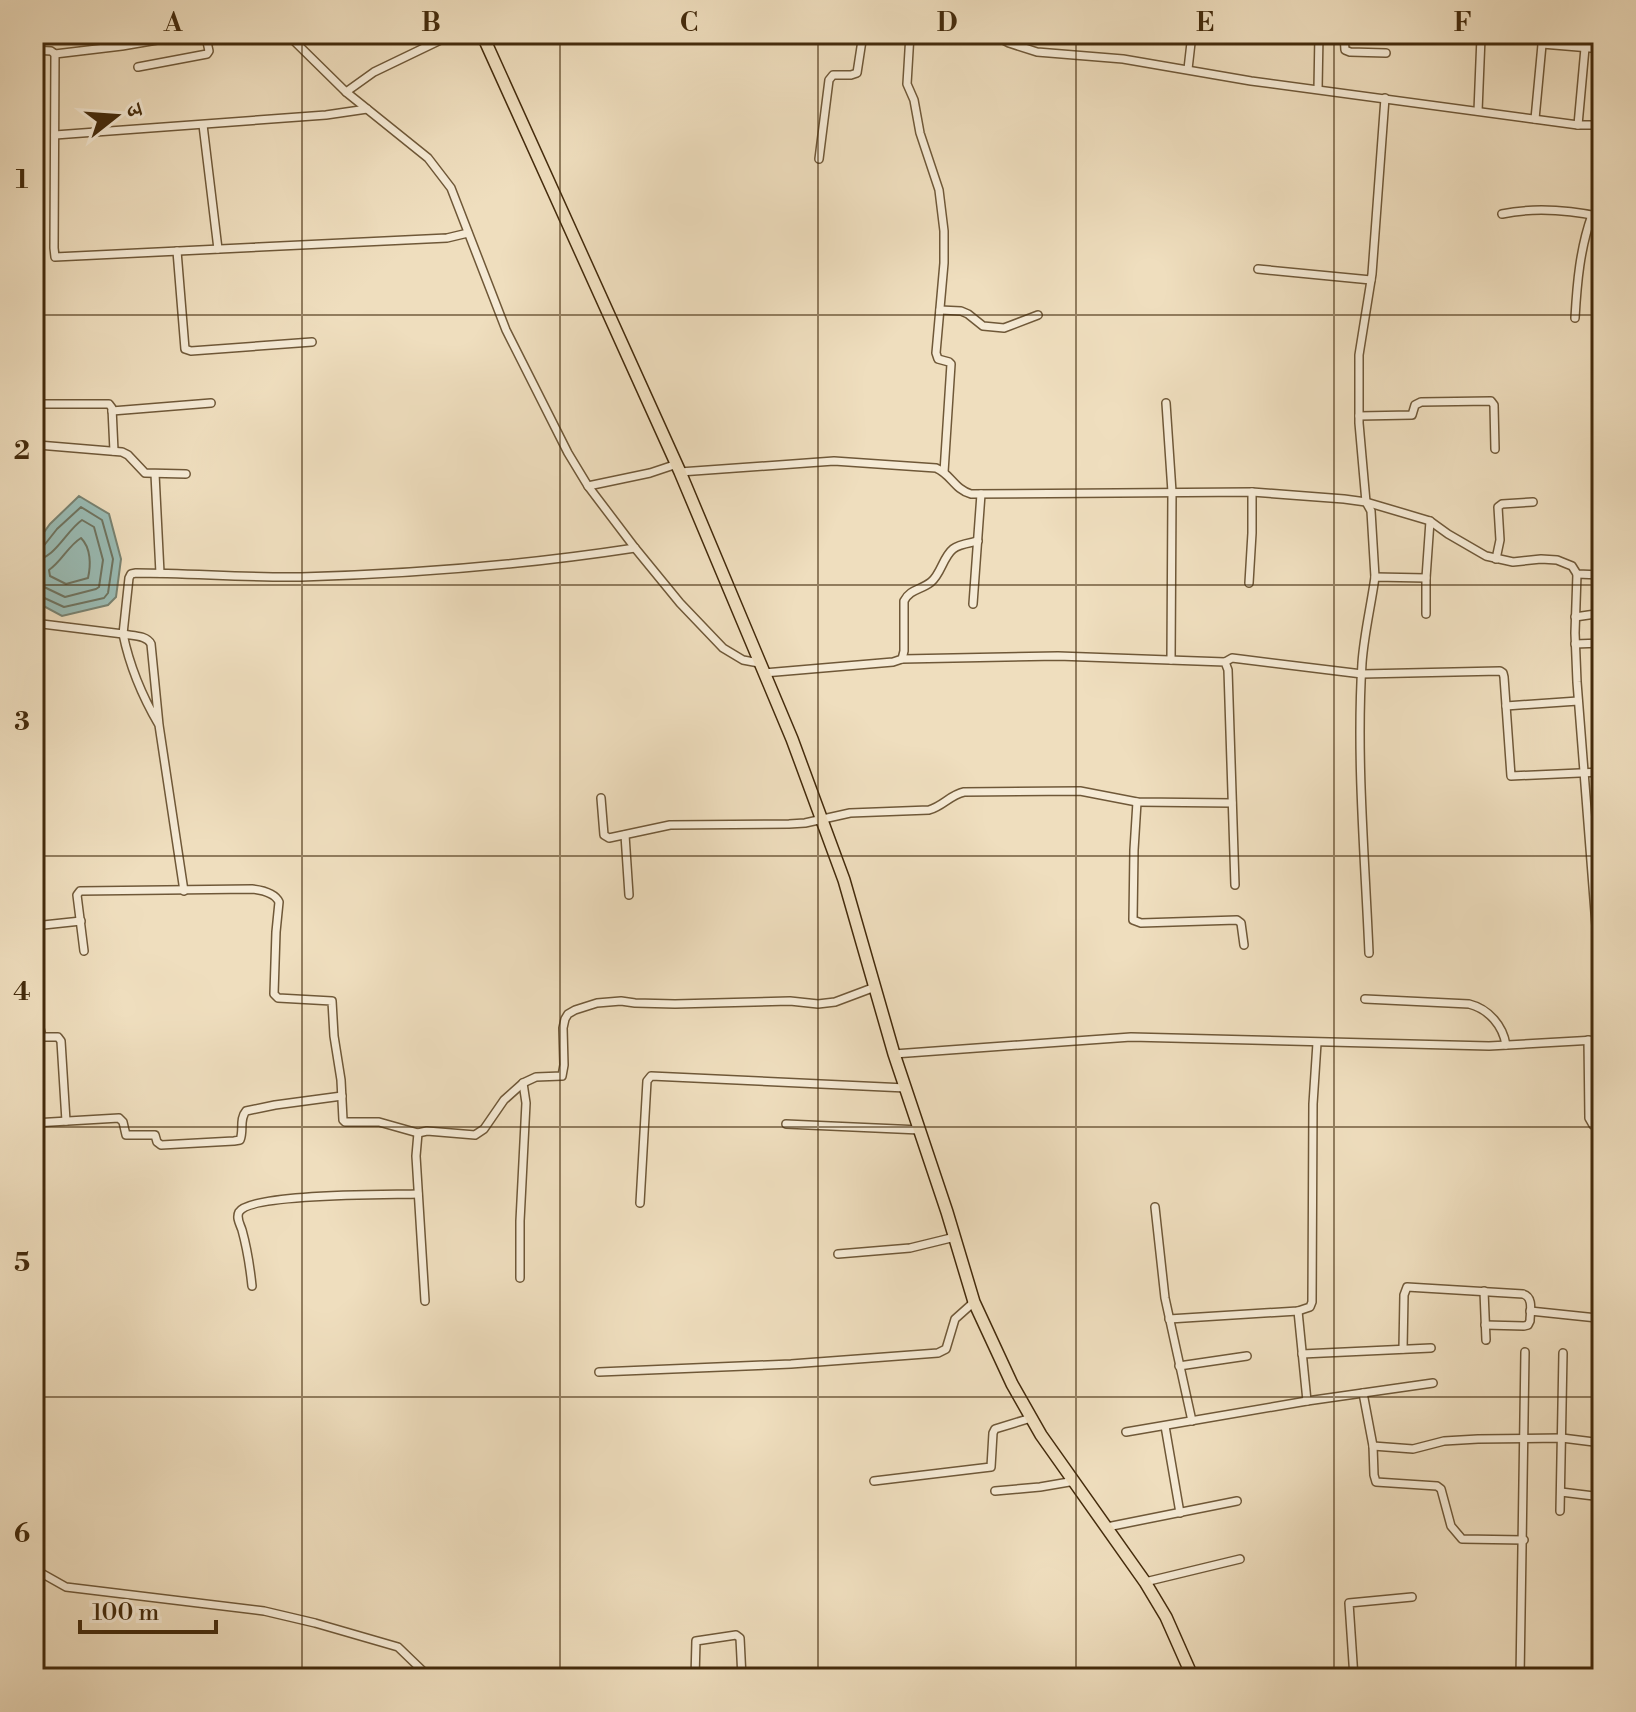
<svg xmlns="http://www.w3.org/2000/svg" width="1636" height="1712" font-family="'Libre Bodoni','Noto Serif Devanagari',serif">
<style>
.water{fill:#9abcb5;stroke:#788271;stroke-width:2}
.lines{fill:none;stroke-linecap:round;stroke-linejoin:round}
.shore{stroke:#6f7460;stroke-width:2}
.minor-casing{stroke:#6f5838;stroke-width:10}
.primary-casing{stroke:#442b0c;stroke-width:14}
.minor{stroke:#f5ead5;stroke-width:7}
.primary{stroke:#efdebe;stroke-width:11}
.grid{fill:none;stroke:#442b0c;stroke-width:2;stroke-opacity:0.55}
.neatline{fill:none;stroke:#442b0c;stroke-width:3}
.grid-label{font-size:26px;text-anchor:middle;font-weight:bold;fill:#442b0c}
</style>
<rect width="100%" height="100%" fill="#efdebe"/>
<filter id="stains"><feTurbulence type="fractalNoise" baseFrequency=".0025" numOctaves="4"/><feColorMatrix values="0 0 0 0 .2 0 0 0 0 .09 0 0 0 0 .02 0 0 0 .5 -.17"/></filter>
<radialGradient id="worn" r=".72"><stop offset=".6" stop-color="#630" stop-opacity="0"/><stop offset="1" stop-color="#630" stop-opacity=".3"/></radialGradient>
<path class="water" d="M79,496l30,18 12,45 -5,38 -8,8 -46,11 -26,-14 -2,-6v-50l16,-22z"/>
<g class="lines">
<g class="shore">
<path d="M81,538c10,10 10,27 7,40l-22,6 -16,-8 -1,-6c13,-9 19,-24 32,-32z"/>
<path d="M34,550l8,-2 15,-19 24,-22 21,13 11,39 -5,34 -4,5 -40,9 -24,-11 -6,-1"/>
<path d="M34,560c21,-1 31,-28 48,-40l12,7 9,33 -4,27 -3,2 -31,8 -23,-11 -8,-1"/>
</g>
<defs>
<g id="minor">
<path d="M205,34l2,8 24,-8"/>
<path d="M287,34l59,58 82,66 23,30 55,142 62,123 20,33 47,62 45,55 43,45 20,12 16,3"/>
<path d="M910,34l-3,50 7,16 6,33 19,57 5,41v32l-8,90 2,6 11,3 2,2 -7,108"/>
<path d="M992,34l17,9 28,9 86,7 128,22 327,44h24"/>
<path d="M1344,34l1,16 5,2 36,1"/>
<path d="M1402,34l4,2 75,2"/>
<path d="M1542,44l60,5"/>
<path d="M34,50l17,1 4,3 67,-8 70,-12"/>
<path d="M55,54l-1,194 1,9 392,-19 21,-5"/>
<path d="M138,67l69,-13 2,-3 -2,-9"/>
<path d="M1188,69l4,-35"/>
<path d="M1318,89l1,-55"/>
<path d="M346,92l28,-20 79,-38"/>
<path d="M1478,111l3,-74"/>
<path d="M1535,119l8,-85"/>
<path d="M203,125l15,124"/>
<path d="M1578,125l7,-77"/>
<path d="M55,135l271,-20 41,-6"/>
<path d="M819,159l10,-79 4,-5h18l6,-2 6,-39"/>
<path d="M1502,214c33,-7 67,-4 100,3"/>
<path d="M177,251l8,98 6,2 121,-9"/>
<path d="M1258,269l113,11"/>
<path d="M940,310l21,1 7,3 15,12 21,2 34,-13"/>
<path d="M1575,318c2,-35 5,-70 17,-103"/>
<path d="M1166,403l6,89 -1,168"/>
<path d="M34,404h75l3,4 2,43"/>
<path d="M34,411l4,34 84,7 6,3 17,18 41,1"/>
<path d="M112,411l99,-8"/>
<path d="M1359,416l53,-1 3,-10 6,-3 70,-1 3,4 1,44"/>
<path d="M680,472l154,-11 102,7c15,6 18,21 35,26l281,-2 92,7 22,3 64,19 18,13 38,22 27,6 28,-3 16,1 15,6 5,8 25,1"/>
<path d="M155,474l5,99"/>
<path d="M588,486l62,-13 27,-9"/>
<path d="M1496,559l4,-19 -2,-33 4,-3 31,-2"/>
<path d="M1577,574l-2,59 2,49 25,320"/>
<path d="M1375,577l-4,-66 -5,-9 -4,-45 -3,-34v-68l13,-81 13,-176"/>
<path d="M1426,578v36"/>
<path d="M1249,583l3,-50v-41"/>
<path d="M973,604l8,-110"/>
<path d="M1575,617l27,-4"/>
<path d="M34,623l89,11 6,-56 2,-4 5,-1c55,0 110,5 165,4 112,-3 223,-12 334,-29"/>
<path d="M1575,644l27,-1"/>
<path d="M902,659l156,-3 167,6 3,8 7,215"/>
<path d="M1225,662l7,-4 130,16 138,-3 3,2 1,4 7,99 91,-4"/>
<path d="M764,673l129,-11 9,-3 2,-8v-50c6,-12 17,-11 27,-19 10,-8 12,-25 22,-33 6,-5 17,-6 25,-8"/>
<path d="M1506,706l72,-5"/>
<path d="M159,725c-17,-29 -29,-57 -36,-91 9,2 24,1 28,10l8,81 25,166"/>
<path d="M601,798l3,37 5,3 61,-13 119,-1 16,-1 45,-10 79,-3c14,-4 21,-15 35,-18l116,-1 57,11 95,1"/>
<path d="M1137,802l-3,48 -1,70 8,3 96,-3 4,3 3,22"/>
<path d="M625,835l4,60"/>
<path d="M34,926l47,-5"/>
<path d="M84,951l-7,-56 3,-4 172,-2c9,1 23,4 27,13l-3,30 -2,62 4,4 54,3 2,35 7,44 2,40 2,2h34l39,11 9,-2 48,4 9,-6 20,-29 19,-17 13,-6 26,-1 2,-11 -1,-37 2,-9 3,-5 7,-4 22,-7 24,-2 14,2 40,1 115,-3 28,3 17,-2 40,-15"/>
<path d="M1369,953c-4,-96 -13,-194 -7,-290 2,-29 9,-57 13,-86l51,1 4,-57"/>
<path d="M1365,999l104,5c20,5 34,22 37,41"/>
<path d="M34,1002l8,35h16l3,4 5,80"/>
<path d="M1588,1040l1,78 4,7 9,3"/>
<path d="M894,1054l237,-17 358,9 106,-6 7,-3"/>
<path d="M34,1123l85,-5 4,4 3,13h29l2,7 4,3 73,-4 6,-1c4,-9 -1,-21 6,-29l29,-6 67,-9"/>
<path d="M786,1124l134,6"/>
<path d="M418,1133l-2,23 9,145"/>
<path d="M640,1203l7,-122 4,-5 255,12"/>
<path d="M1155,1207l10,91 27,123"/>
<path d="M838,1254l72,-6 45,-11"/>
<path d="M520,1278v-57l6,-118 -3,-20"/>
<path d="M252,1286c-2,-19 -5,-38 -10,-56 -2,-6 -6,-12 -3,-18 11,-19 152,-17 179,-18"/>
<path d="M1484,1291l2,49"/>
<path d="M1298,1311l9,90"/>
<path d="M1530,1311l67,7 5,-2"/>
<path d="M1169,1319l129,-8 12,-4 2,-5 1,-198 4,-61"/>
<path d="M1403,1349l1,-54 3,-8 116,7c11,3 7,18 7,27l-2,4 -4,1 -39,-1"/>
<path d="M1302,1354l129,-6"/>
<path d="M1179,1366l68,-10"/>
<path d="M599,1372l192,-8 147,-11 8,-4 9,-30 19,-17"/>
<path d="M1363,1393l10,53 1,29 2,7 61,4 4,3 10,37 11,13 62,1"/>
<path d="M1165,1426l15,87"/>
<path d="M1126,1432l181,-31 126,-18"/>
<path d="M1373,1446l40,3 31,-8 34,-2 84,-1 40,5"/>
<path d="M874,1481l117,-14 2,-34 2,-4 36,-11"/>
<path d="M995,1491l45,-4 35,-6"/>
<path d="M1561,1492l41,5"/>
<path d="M1560,1511l3,-158"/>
<path d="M1107,1527l130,-26"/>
<path d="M34,1569l32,18 198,24 51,12 83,24 28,27 10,4"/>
<path d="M1145,1582l95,-23"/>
<path d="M695,1678l1,-37 40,-6 4,3 2,40"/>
<path d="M1354,1678l-5,-75 63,-6"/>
<path d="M1520,1678l5,-326"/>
</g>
<path id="primary" d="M482,34l198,438 112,267 52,141 50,174 53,158 27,90 38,82 29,51 104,147 21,35 27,61"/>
</defs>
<use href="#minor" class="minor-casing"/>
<use href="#primary" class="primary-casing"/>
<use href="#minor" class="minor"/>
<use href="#primary" class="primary"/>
</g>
<path class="grid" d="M302,34v1644M560,34v1644M818,34v1644M1076,34v1644M1334,34v1644M34,315h1568M34,585h1568M34,856h1568M34,1127h1568M34,1397h1568"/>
<rect width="1636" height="1712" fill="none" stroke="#efdebe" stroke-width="88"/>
<g transform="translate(116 116) rotate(73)" stroke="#f5ead5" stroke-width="6" paint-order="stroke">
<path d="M0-6L14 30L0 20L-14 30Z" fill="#442b0c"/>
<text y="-12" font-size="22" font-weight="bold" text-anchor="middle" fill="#442b0c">उ</text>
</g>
<path d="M80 1620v12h136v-12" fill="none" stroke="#442b0c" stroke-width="4"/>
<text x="92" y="1620" font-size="24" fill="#442b0c" stroke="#f5ead5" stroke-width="6" paint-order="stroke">100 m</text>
<rect x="44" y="44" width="1548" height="1624" class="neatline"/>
<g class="grid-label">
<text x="173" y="31">A</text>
<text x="431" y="31">B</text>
<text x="689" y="31">C</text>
<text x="947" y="31">D</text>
<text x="1205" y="31">E</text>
<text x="1463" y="31">F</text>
<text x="22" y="188">1</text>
<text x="22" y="459">2</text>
<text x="22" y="730">3</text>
<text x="22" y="1000">4</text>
<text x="22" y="1271">5</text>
<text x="22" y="1542">6</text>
</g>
<rect width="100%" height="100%" filter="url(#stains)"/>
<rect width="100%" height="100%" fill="url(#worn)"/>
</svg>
